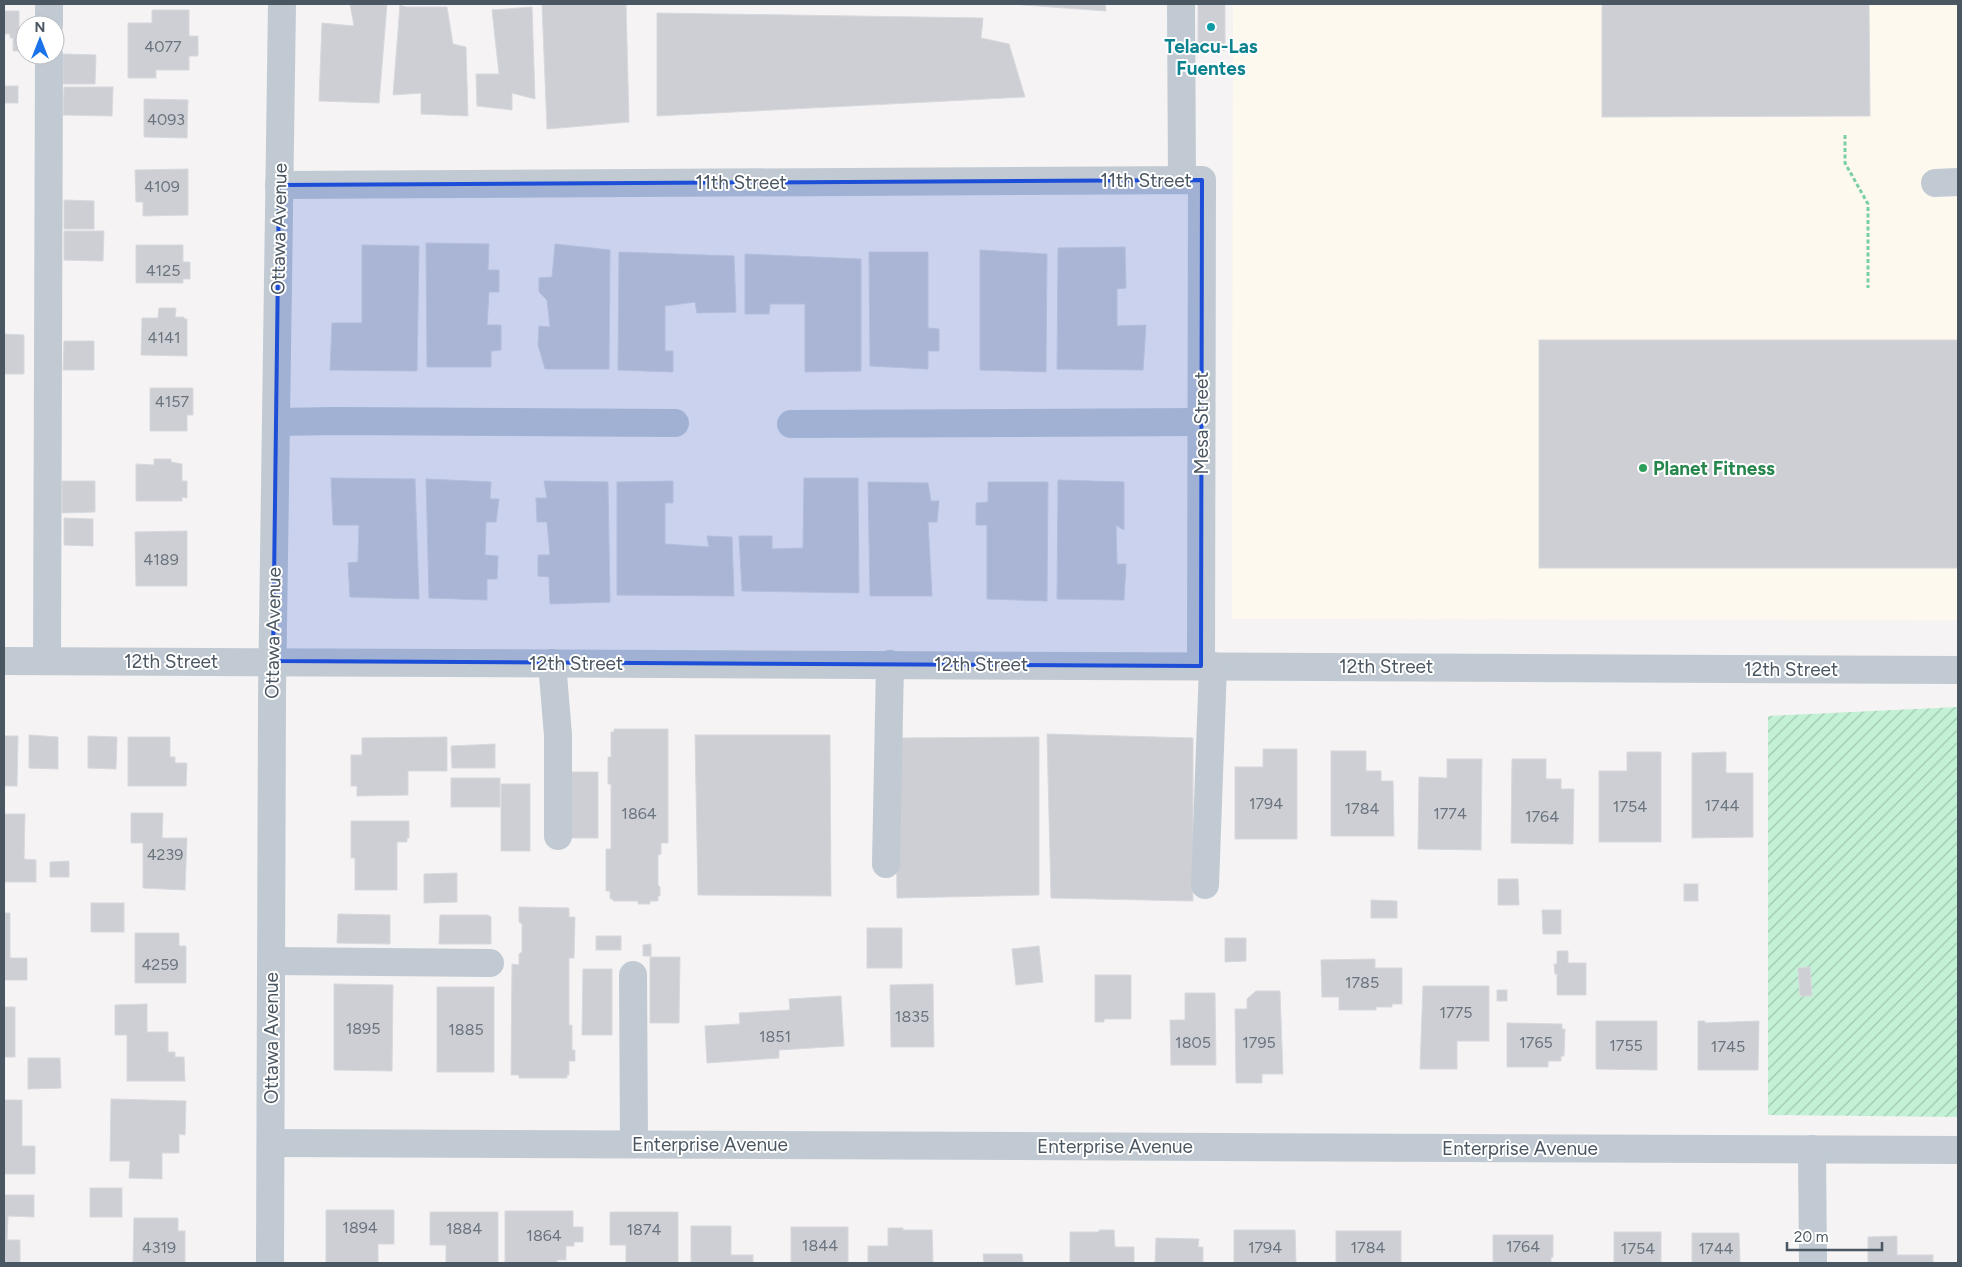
<svg xmlns="http://www.w3.org/2000/svg" width="1962" height="1267" font-family="Figtree,sans-serif">
<style>
.commercial{fill:#fdf9ef}
.garden{fill:url(#garden-furrows)}
.building{fill:#cdcfd5;stroke:#d7d9de}
.lines{fill:none;stroke-linecap:round;stroke-linejoin:round}
.path{stroke:#7ad0a6;stroke-width:3;stroke-dasharray:4 2.5;stroke-linecap:butt}
.minor{stroke:#c1cad2;stroke-width:28}
.marked{fill:#1d4ed8;fill-opacity:0.2;stroke:#1d4ed8;stroke-width:4;stroke-linejoin:round}
.culture-dot{fill:#0f9aa8;stroke:#fff;stroke-width:2}
.leisure-dot{fill:#2e9e5b;stroke:#fff;stroke-width:2}
.labels{text-anchor:middle;dominant-baseline:central;stroke-width:4;stroke-linejoin:round;paint-order:stroke}
.number-label{font-size:16px;fill:#6b747e}
.culture-label{font-size:19px;font-weight:bold;fill:#0d838f;stroke:#fff}
.street-label{font-size:19px;fill:#4a5661;stroke:#fff}
.leisure-label{font-size:19px;font-weight:bold;fill:#27864d;stroke:#fff;text-anchor:start}
</style>
<defs>
<pattern id="garden-furrows" width="10" height="10" patternUnits="userSpaceOnUse" patternTransform="scale(1.25)"><rect width="10" height="10" fill="#c3f1d5"/><path d="M-1 1l2-2M0 10L10 0M9 11l2-2" fill="none" stroke="#a0c6b0"/></pattern>
</defs>
<rect width="100%" height="100%" fill="#f5f3f3"/>
<path class="commercial" d="M1233,4h725v616l-726,-1z"/>
<path class="garden" d="M1958,707v410l-190,-2v-399z"/>
<g class="building">
<path d="M350,4h37l-8,99 -60,-2 3,-78 32,3z"/>
<path d="M542,4h84l3,118 -82,7z"/>
<path d="M1010,4h95l1,7z"/>
<rect x="1198" y="4" width="27" height="46"/>
<path d="M1602,4h267l1,112 -268,1z"/>
<path d="M400,5l6,2h41l6,37 13,3 2,69 -47,-2v-21l-28,2z"/>
<path d="M532,7l3,92 -23,-6v17l-35,-4 -1,-32h23l-7,-64z"/>
<path d="M152,10h37v26h9v20h-9v14h-33v8h-28v-55h24z"/>
<path d="M4,11h15v19h6v21h-12v-13h-3v-4h-6z"/>
<path d="M657,13l326,5 -2,20 28,6 16,53 -368,19z"/>
<path d="M63,54l33,1 -1,29h-32z"/>
<rect x="4" y="86" width="14" height="17"/>
<path d="M64,87h49l-1,29 -49,-1z"/>
<path d="M144,99l44,1 -1,38 -43,-1z"/>
<path d="M188,169v46l-45,1v-14h-7l-1,-32z"/>
<path d="M64,200l30,1v28h-30z"/>
<path d="M64,231h40l-1,30 -39,-1z"/>
<path d="M426,243l63,1 -1,26h11v22h-10l-2,33h14v25l-10,1v16h-64z"/>
<path d="M555,244l55,6 -1,119h-64l-7,-24 1,-19 11,1 -3,-27 -8,-8v-14l13,-1z"/>
<path d="M136,245h47v17h7v17h-7v4h-47z"/>
<path d="M362,245l57,1 -2,125 -87,-1 2,-47h30z"/>
<path d="M1125,247l1,41 -9,1v37l29,-1 -3,45 -86,-1 1,-121z"/>
<path d="M980,250l67,4 -1,118 -66,-2z"/>
<path d="M619,252l115,4 2,56 -39,1 -2,-11 -30,4v45h8v21l-55,-2z"/>
<path d="M869,252h59v76l11,1v22h-11v18l-58,-3z"/>
<path d="M745,254l116,5v112l-56,1v-68h-35l-1,10h-24z"/>
<path d="M159,308h17l-1,9h9v2h3v37l-46,-1 1,-37h16z"/>
<path d="M4,334l20,1v39h-20z"/>
<rect x="1539" y="340" width="419" height="228"/>
<path d="M64,341h30v29h-31z"/>
<path d="M150,388h43v27h-6v16h-37z"/>
<path d="M154,459h17v3l11,2v17h5v17l-5,-1v4h-46v-37l18,1z"/>
<path d="M331,478l84,1 4,120 -69,-2 -2,-34 10,-1 1,-37h-26z"/>
<path d="M804,478h54l1,115 -117,-2 -3,-55h33v13l31,-1z"/>
<path d="M426,479l65,3 -1,17h9l-3,23h-10l-1,33 13,1 -1,23h-10v21l-58,-2z"/>
<path d="M1058,480l66,2v48l-8,-5 1,39h9l-2,36 -67,-1z"/>
<path d="M62,481h33v31l-33,1z"/>
<path d="M544,481l64,1 2,120 -60,2 -1,-27 -11,-1v-21h12l-3,-33h-10l-1,-24h11z"/>
<path d="M673,481v22h-8v41l44,3 -2,-11 25,1 2,59 -117,-1v-113z"/>
<path d="M868,482l60,1 3,18h8l-2,21h-9l4,74h-62z"/>
<path d="M988,482h60l-1,119 -60,-2v-74h-11v-22l12,-1z"/>
<path d="M64,518l29,1v27l-29,-1z"/>
<path d="M187,531v55h-51l-1,-54z"/>
<path d="M614,729h54v114h-7v11l-3,1v30l2,2v9h-2v5h-8v3h-12v-3h-25v-2h-3v-8h-4v-42h5v-65h-3v-27h3v-25h3z"/>
<path d="M1047,734l146,4v163l-142,-3z"/>
<path d="M29,735l29,2v32l-29,-1z"/>
<path d="M695,735h135l1,161 -133,-1z"/>
<path d="M4,736h14l-1,50h-13z"/>
<path d="M88,736l29,1 -1,32 -28,-1z"/>
<path d="M128,737h42v20h5v6h12l-1,23h-58z"/>
<path d="M447,737v34h-39v24l-51,1v-10h-6v-31h11v-17z"/>
<path d="M1039,737v158l-142,3 -2,-160z"/>
<path d="M495,744v24h-43l-1,-22z"/>
<path d="M1263,749h34v90h-62v-72h28z"/>
<path d="M1331,751h35v20h15v10h12l1,55h-63z"/>
<path d="M1627,752h34v90h-62v-71h28z"/>
<path d="M1726,752v21h27v64l-61,1v-85z"/>
<path d="M1447,759h35l-1,91 -63,-1 1,-72 28,1z"/>
<path d="M1512,759h34v20h15v10h13l-1,55 -62,-1z"/>
<rect x="568" y="772" width="30" height="66"/>
<rect x="451" y="778" width="49" height="29"/>
<rect x="501" y="784" width="29" height="67"/>
<path d="M131,813h32l-1,25h25l-2,52 -42,-2v-45h-12z"/>
<path d="M4,814h21l-1,45 12,1v22h-32z"/>
<path d="M351,821h58v17h-2v4h-10v48h-42v-32h-4z"/>
<path d="M69,861v16h-19v-15z"/>
<path d="M457,873v29l-33,1v-29z"/>
<path d="M1498,879h20l1,26h-21z"/>
<rect x="1684" y="884" width="14" height="17"/>
<path d="M1371,900l26,1v17h-26z"/>
<rect x="91" y="903" width="33" height="29"/>
<path d="M519,907l50,1v9h6l-1,41h-5v67h3v25h3v11h-6v14h-2v3h-48v-3h-8l1,-111 7,1v-11l3,-2v-28l-3,-2z"/>
<path d="M1542,910h19v24h-18z"/>
<path d="M4,913h6v45h17v22h-23z"/>
<path d="M338,914l52,1v29l-53,-1z"/>
<path d="M440,915h48l3,2v27h-52z"/>
<rect x="867" y="928" width="35" height="40"/>
<path d="M135,933h44v13h7v37h-51z"/>
<rect x="596" y="936" width="25" height="14"/>
<path d="M1225,938h21v23l-21,1z"/>
<path d="M651,944v12h-8v-11z"/>
<path d="M1039,946l4,36 -27,3 -4,-36z"/>
<path d="M1557,951h11v12h18v32h-29v-21h-2l-1,-10h3z"/>
<path d="M650,957h30l-1,66h-29z"/>
<path d="M1375,959v9h27v36h-10v3h-16v3h-37v-13h-17l-1,-37z"/>
<path d="M1810,967l2,29h-12l-2,-28z"/>
<path d="M583,969h29v66h-30z"/>
<path d="M1095,975h36v44h-27v3h-9z"/>
<path d="M334,984l59,1 -1,86 -58,-1z"/>
<path d="M933,984l1,63h-43l-1,-62z"/>
<path d="M1423,986h66v55h-32v28h-37z"/>
<rect x="437" y="987" width="57" height="85"/>
<rect x="1497" y="990" width="10" height="11"/>
<path d="M1256,991h24l3,83h-21v9h-26l-1,-74h12v-10z"/>
<path d="M1185,993h30l1,72h-45l-1,-45h15z"/>
<path d="M841,996l3,50 -65,4v8l-72,5 -2,-37 35,-2 -1,-11 51,-3 -1,-11z"/>
<path d="M147,1004v28h21v20h7v5h9l1,24h-58v-46h-12v-30z"/>
<rect x="4" y="1007" width="11" height="50"/>
<path d="M1596,1021h61v49l-61,-1z"/>
<path d="M1698,1021h7v2l54,-2 -1,49h-60z"/>
<path d="M1507,1023l55,1v5h3l-1,27h-3v5h-13v6h-41z"/>
<path d="M28,1058h32l1,30 -33,1z"/>
<path d="M111,1099l75,2 -1,34 -6,-1v19h-17v26l-33,-1 1,-17h-20z"/>
<path d="M4,1100h18v46h13v28h-31z"/>
<rect x="90" y="1188" width="32" height="29"/>
<path d="M4,1195h30v22l-26,-1 -1,24h13v23h-16z"/>
<path d="M326,1210h68v34h-16v19h-52z"/>
<path d="M505,1211h68v16h10v15h-9v4h-8v14h-9v3h-52z"/>
<path d="M430,1212h68v51h-52v-18h-16z"/>
<path d="M610,1212h68v51h-52v-18h-16z"/>
<path d="M134,1218h44v13h7v32h-52z"/>
<path d="M691,1226h40v29h22v8h-62z"/>
<rect x="791" y="1227" width="57" height="36"/>
<path d="M888,1228h15v2h29l1,33h-65v-17h20z"/>
<path d="M1099,1230h15l1,17h19v16h-64v-31h29z"/>
<path d="M1234,1230h61l1,33h-62z"/>
<rect x="1336" y="1231" width="65" height="32"/>
<rect x="1614" y="1232" width="47" height="31"/>
<path d="M1692,1233h47l1,30h-48z"/>
<path d="M1493,1235h60v22h-2v6h-58z"/>
<path d="M1897,1236v19h36v8h-65v-26z"/>
<path d="M1156,1238l43,1 -1,8h5v16h-48z"/>
<path d="M983,1254h39l1,9h-39z"/>
</g>
<g class="lines">
<path class="path" d="M1845,135v28l23,41v84"/>
<g class="minor">
<path d="M1181,4l1,176"/>
<path d="M49,25v-21"/>
<path d="M1935,183l23,-1"/>
<path d="M279,185l923,-5 -1,486"/>
<path d="M276,422l60,-1 339,2"/>
<path d="M791,424l410,-2"/>
<path d="M4,661l1954,9"/>
<path d="M47,661l2,-606"/>
<path d="M552,663l6,72v101"/>
<path d="M886,864l4,-200"/>
<path d="M1205,885l8,-219"/>
<path d="M271,961l219,2"/>
<path d="M633,975l1,169"/>
<path d="M271,1143l1687,7"/>
<path d="M1812,1149l1,114"/>
<path d="M270,1263l2,-568 10,-691"/>
</g>
</g>
<path class="marked" d="M1202,180l-1,486 -928,-5 6,-476z"/>
<circle class="culture-dot" cx="1211" cy="27" r="5"/>
<circle class="leisure-dot" cx="1643" cy="468" r="5"/>
<g class="labels">
<g class="number-label">
<text x="163" y="46">4077</text>
<text x="166" y="119">4093</text>
<text x="162" y="186">4109</text>
<text x="163" y="270">4125</text>
<text x="164" y="337">4141</text>
<text x="172" y="401">4157</text>
<text x="161" y="559">4189</text>
<text x="1266" y="803">1794</text>
<text x="1722" y="805">1744</text>
<text x="1630" y="806">1754</text>
<text x="1362" y="808">1784</text>
<text x="639" y="813">1864</text>
<text x="1450" y="813">1774</text>
<text x="1542" y="816">1764</text>
<text x="165" y="854">4239</text>
<text x="160" y="964">4259</text>
<text x="1362" y="982">1785</text>
<text x="1456" y="1012">1775</text>
<text x="912" y="1016">1835</text>
<text x="363" y="1028">1895</text>
<text x="466" y="1029">1885</text>
<text x="775" y="1036">1851</text>
<text x="1193" y="1042">1805</text>
<text x="1259" y="1042">1795</text>
<text x="1536" y="1042">1765</text>
<text x="1626" y="1045">1755</text>
<text x="1728" y="1046">1745</text>
<text x="360" y="1227">1894</text>
<text x="464" y="1228">1884</text>
<text x="644" y="1229">1874</text>
<text x="544" y="1235">1864</text>
<text x="820" y="1245">1844</text>
<text x="1523" y="1246">1764</text>
<text x="159" y="1247">4319</text>
<text x="1265" y="1247">1794</text>
<text x="1368" y="1247">1784</text>
<text x="1638" y="1248">1754</text>
<text x="1716" y="1248">1744</text>
</g>
<g class="culture-label">
<text x="1211" y="46">Telacu-Las<tspan x="1211" dy="22">Fuentes</tspan></text>
</g>
<g class="street-label">
<text x="1146" y="180">11th Street</text>
<text x="741" y="182">11th Street</text>
<text transform="translate(279 229) rotate(-89)">Ottawa Avenue</text>
<text transform="translate(1201 423) rotate(-90)">Mesa Street</text>
<text transform="translate(273 633) rotate(-89)">Ottawa Avenue</text>
<text x="171" y="661">12th Street</text>
<text x="576" y="663">12th Street</text>
<text x="981" y="664">12th Street</text>
<text x="1386" y="666">12th Street</text>
<text x="1791" y="669">12th Street</text>
<text transform="translate(271 1038) rotate(-90)">Ottawa Avenue</text>
<text x="710" y="1144">Enterprise Avenue</text>
<text x="1115" y="1146">Enterprise Avenue</text>
<text x="1520" y="1148">Enterprise Avenue</text>
</g>
<g class="leisure-label">
<text x="1653" y="468">Planet Fitness</text>
</g>
</g>
<rect width="1962" height="1267" fill="none" stroke="#4a5661" stroke-width="10"/>
<g transform="translate(40 40)"><circle r="24" fill="#ffffff" stroke="#b7bbc0"/>
<path d="M0-4L9 19L0 12L-9 19Z" fill="#1a73e8"/>
<text y="-8" font-size="14" font-weight="bold" text-anchor="middle" fill="#4a5661">N</text>
</g>
<path d="M1787 1242v8h95v-8" fill="none" stroke="#4a5661" stroke-width="2.5"/>
<text x="1794" y="1242" font-size="15" fill="#4a5661" stroke="#ffffff" stroke-width="4" paint-order="stroke">20 m</text>
</svg>
